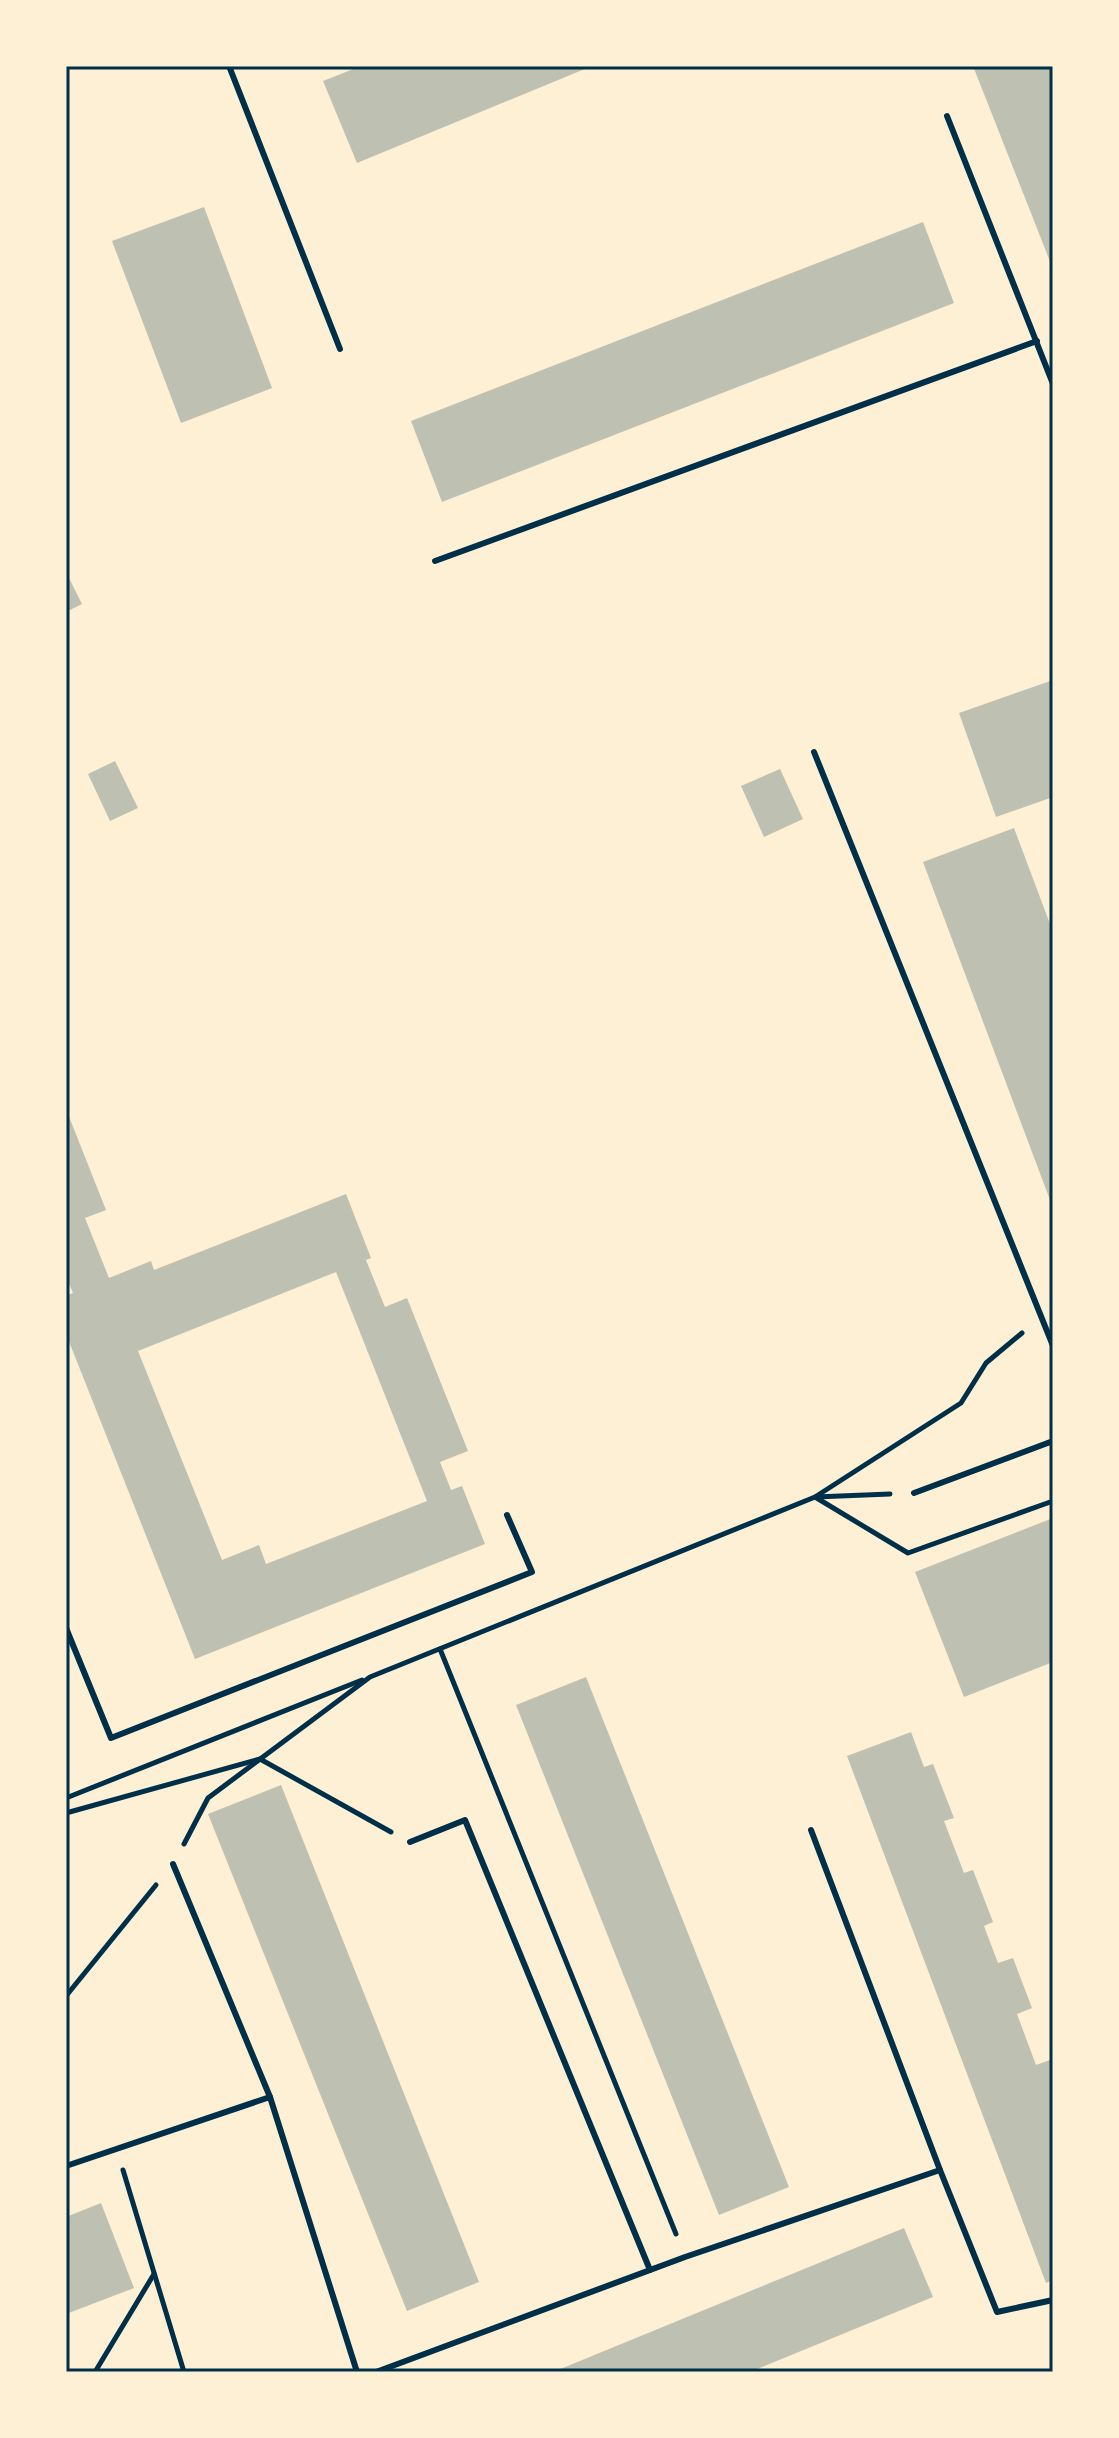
<svg xmlns="http://www.w3.org/2000/svg" width="1119" height="2438" font-family="Raleway,sans-serif">
<style>
.building{fill:#bec0b2;fill-rule:evenodd}
.lines{fill:none;stroke-linecap:round;stroke-linejoin:round}
.path{stroke:#003049;stroke-width:5}
.service{stroke:#003049;stroke-width:6}
.neatline{fill:none;stroke:#003049;stroke-width:3}
</style>
<rect width="100%" height="100%" fill="#fdf0d5"/>
<g class="building">
<path d="M361,66h231l-235,97 -34,-82z"/>
<path d="M973,66h80v203z"/>
<path d="M204,207l68,181 -91,35 -69,-182z"/>
<path d="M923,222l31,81 -512,199 -31,-81z"/>
<path d="M66,572l16,32 -16,8z"/>
<path d="M1053,680v117l-57,20 -37,-104z"/>
<path d="M115,761l23,47 -28,13 -22,-47z"/>
<path d="M780,769l23,50 -39,18 -23,-51z"/>
<path d="M1014,828l39,104v276l-130,-346z"/>
<path d="M66,1109l40,101 -21,8 24,60 42,-17 3,9 192,-76 25,64 -5,2 19,47 22,-9 61,153 -28,11 11,28 11,-4 23,58 -290,115 -129,-325v-38l7,-3 -7,-17zM336,1272l91,229 -161,63 -7,-19 -37,15 -84,-209z"/>
<path d="M1053,1518v144l-89,35 -49,-125z"/>
<path d="M586,1677l203,510 -70,28 -203,-510z"/>
<path d="M911,1732l13,35 9,-3 21,54 -10,3 20,52 9,-3 20,52 -9,4 14,37 15,-5 19,50 -15,6 19,51 14,-5 3,8v212l-7,3 -199,-527z"/>
<path d="M281,1785l198,497 -72,29 -199,-497z"/>
<path d="M101,2203l33,85 -68,26v-97z"/>
<path d="M904,2228l29,69 -183,75h-197z"/>
</g>
<g class="lines">
<g class="path">
<path d="M890,1494l-75,3 93,56 145,-52"/>
<path d="M440,1649l236,585"/>
<path d="M66,1798l296,-118"/>
<path d="M66,1813l194,-54 131,73"/>
<path d="M184,1844l24,-46 162,-121 445,-180 146,-94 25,-40 36,-30"/>
<path d="M66,1996l90,-111"/>
<path d="M123,2170l61,202"/>
<path d="M95,2372l59,-98"/>
</g>
<g class="service">
<path d="M229,66l111,283"/>
<path d="M947,116l106,268"/>
<path d="M435,561l602,-220"/>
<path d="M814,752l239,594"/>
<path d="M914,1493l139,-52"/>
<path d="M66,1628l45,110 421,-166 -25,-57"/>
<path d="M811,1830l129,340"/>
<path d="M410,1842l55,-22 185,450"/>
<path d="M173,1864l97,233"/>
<path d="M66,2166l204,-69 87,275"/>
<path d="M376,2372l309,-115 255,-87 57,142 56,-12"/>
</g>
</g>
<rect width="1119" height="2438" fill="none" stroke="#fdf0d5" stroke-width="136"/>
<rect x="68" y="68" width="983" height="2302" class="neatline"/>
</svg>
